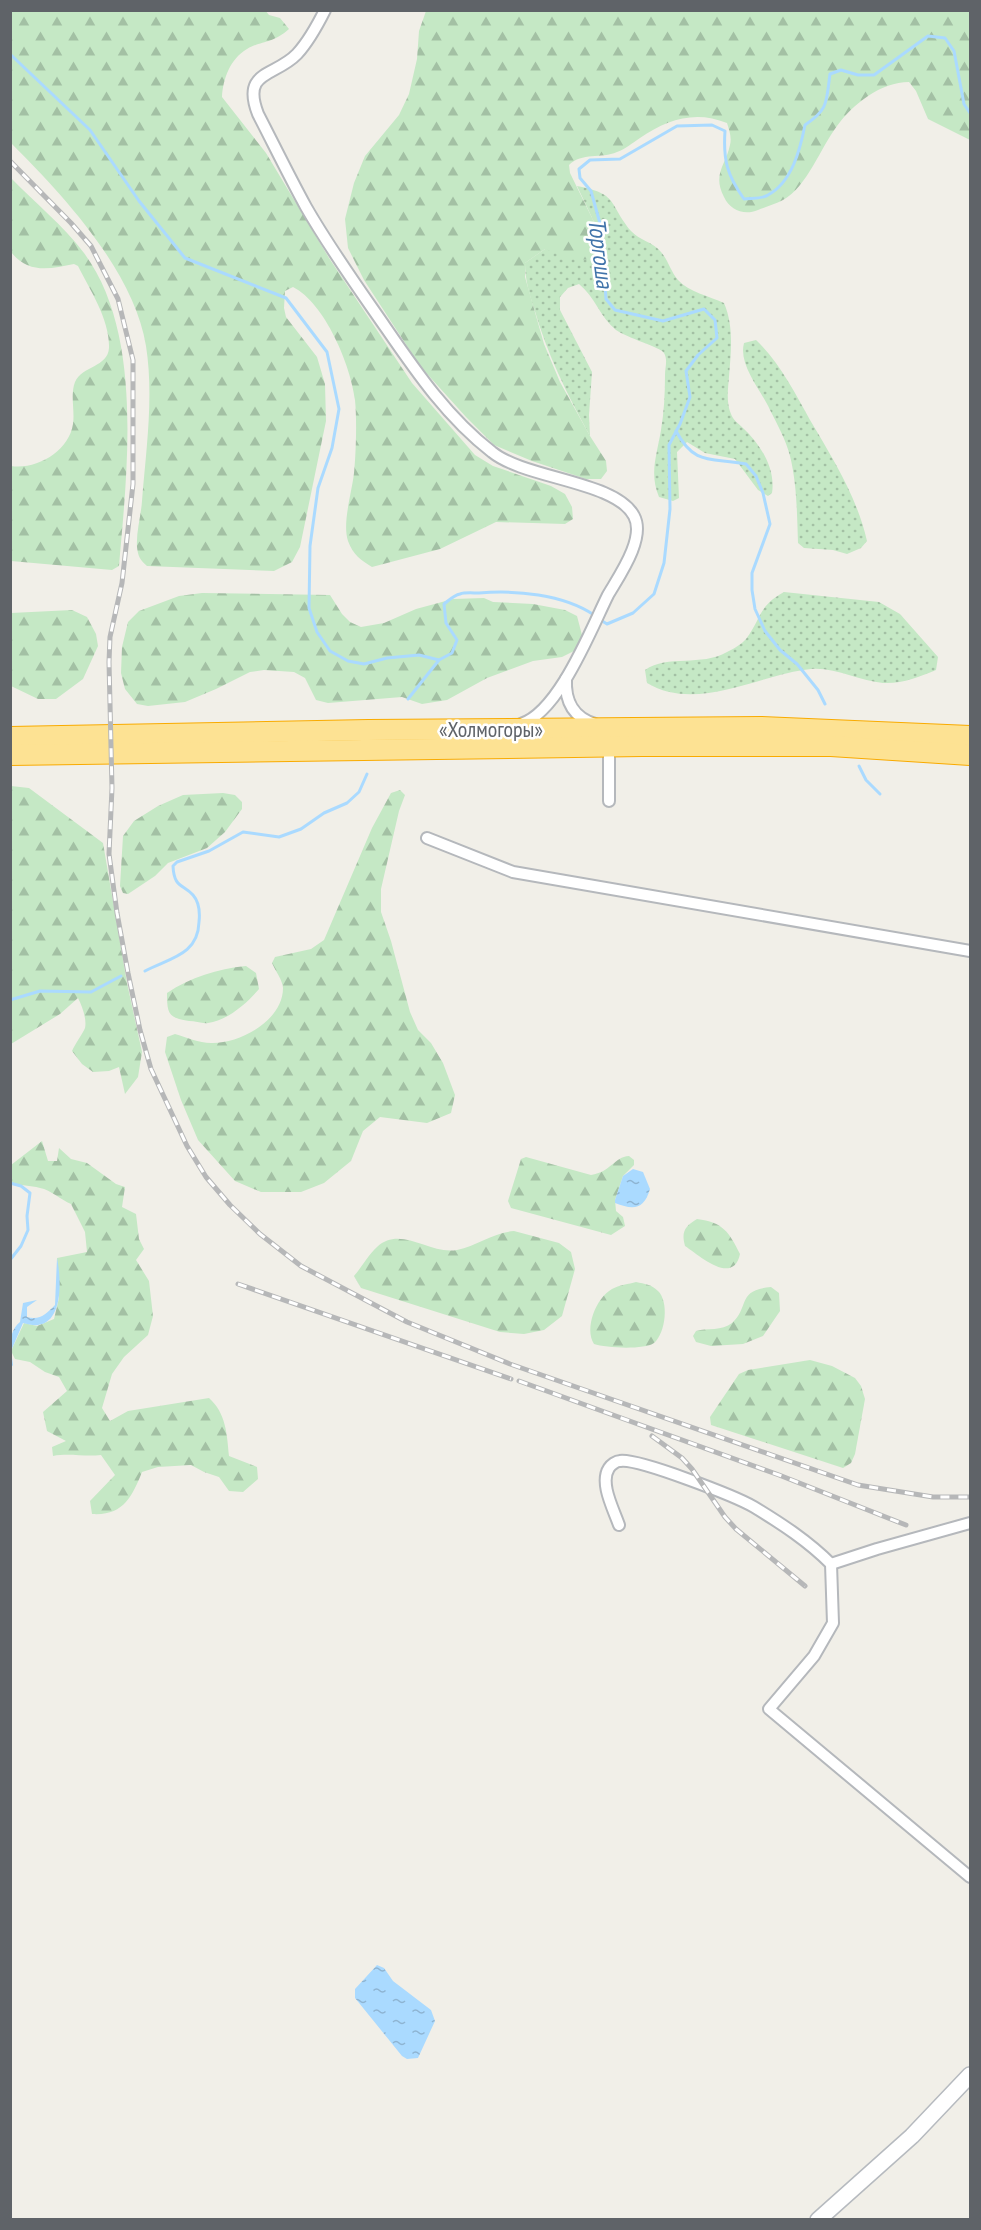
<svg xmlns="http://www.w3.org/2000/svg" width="981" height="2230" font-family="'PT Sans Narrow',sans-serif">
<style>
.grass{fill:url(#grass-dots)}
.forest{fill:url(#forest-firs)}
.water{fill:url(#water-ripples)}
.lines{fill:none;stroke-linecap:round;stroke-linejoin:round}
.stream{stroke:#aadaff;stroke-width:3}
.street-casing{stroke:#b5b8bc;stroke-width:14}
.secondary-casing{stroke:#b6babf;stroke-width:18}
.highway-casing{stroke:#f9ab00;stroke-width:22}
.street{stroke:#fff;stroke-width:10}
.secondary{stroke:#fff;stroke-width:15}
.highway{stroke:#fde293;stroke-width:20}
.rail-casing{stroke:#b6b7b8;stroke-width:5}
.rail{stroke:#fff;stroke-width:3;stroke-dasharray:9;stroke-linecap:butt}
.labels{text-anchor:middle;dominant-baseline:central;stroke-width:5;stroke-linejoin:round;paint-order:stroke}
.street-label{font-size:22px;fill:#5f6368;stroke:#fff}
.water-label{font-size:24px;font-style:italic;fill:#4174aa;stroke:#fff}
</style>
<defs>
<pattern id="grass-dots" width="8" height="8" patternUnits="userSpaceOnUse" patternTransform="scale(1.5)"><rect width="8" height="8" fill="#c5e8c5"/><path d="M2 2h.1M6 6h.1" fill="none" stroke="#a3c0a4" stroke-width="1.8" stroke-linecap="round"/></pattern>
<pattern id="forest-firs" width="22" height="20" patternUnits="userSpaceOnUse" patternTransform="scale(1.5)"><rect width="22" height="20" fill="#c5e8c5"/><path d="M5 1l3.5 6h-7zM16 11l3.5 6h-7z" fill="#a3c0a4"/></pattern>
<pattern id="water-ripples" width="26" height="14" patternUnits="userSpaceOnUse" patternTransform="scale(1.5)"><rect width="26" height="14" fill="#aadaff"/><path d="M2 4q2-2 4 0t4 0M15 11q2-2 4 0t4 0" fill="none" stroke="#8eb4d2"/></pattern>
</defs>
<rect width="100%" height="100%" fill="#f1efe8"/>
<g class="grass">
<path d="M577,186c42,8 31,17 54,45 8,9 22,11 30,21 7,8 10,20 17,28 11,12 31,16 46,23 10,23 7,49 5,74 -1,11 -3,26 2,37 2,6 7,9 12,14 17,16 33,40 29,65l-4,3 -10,-6 -23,-31 -30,-6 -18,-11 -10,10 2,46 -6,3 -14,-4c-10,-24 -2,-42 2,-67 3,-18 4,-36 4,-55 0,-8 3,-15 -1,-22 -2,-5 -39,-16 -48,-23 -16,-13 -21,-33 -37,-46l-11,4 -8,9v13l32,62 -3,43 1,21c-23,-42 -43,-82 -56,-128 -5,-15 -9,-29 -9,-45l20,-14 50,-25z"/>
<path d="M756,340c23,22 39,53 54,80 23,39 47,77 57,121l-6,7 -14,6 -14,-4 -29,-2 -6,-5c-1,-29 -1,-59 -8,-87 -4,-16 -13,-32 -20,-46 -9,-20 -32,-45 -26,-67z"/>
<path d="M784,592l95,10 21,12 38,43 -2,13c-17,7 -34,14 -53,13 -23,-2 -48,-16 -72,-14 -51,5 -114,44 -164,14l-2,-13c23,-16 56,-3 82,-18 6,-3 15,-8 19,-13 16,-21 12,-33 38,-47z"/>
</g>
<g class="forest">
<path d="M265,10l4,5 11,3 9,11c-17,15 -26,11 -42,20 -17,10 -24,30 -25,48l44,56 63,105 83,125 63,72 18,11 58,20 14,8 7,13 1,12 -8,5 -69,-2 -56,27 -68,18c-11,-7 -19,-12 -24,-26 -6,-18 4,-49 6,-68 2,-20 3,-53 1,-73 -4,-34 -30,-97 -62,-113l-8,4 -1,17 2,9 31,40 8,27 1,37 -26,126 -8,15 -18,9 -127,-5c-7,-6 -9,-10 -10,-19 -1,-15 4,-31 5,-46 4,-51 12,-104 4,-155 -12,-75 -83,-151 -135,-203v-132z"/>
<path d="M426,11h544v129l-42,-21 -12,-28 -7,-9c-28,0 -56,22 -72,44 -16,21 -30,61 -54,74 -8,4 -17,7 -25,10 -14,6 -28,0 -34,-13 -12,-23 2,-32 6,-52 2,-8 -1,-15 -3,-22 -31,-13 -60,-4 -87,15 -8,5 -14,11 -23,14 -16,7 -35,0 -48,13l1,8 25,51 2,32c-18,9 -34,-1 -52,-7l-20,14v14l19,67 16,38 30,54 16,25 1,10 -6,8h-15l-54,-18 -38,-16 -28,-28 -46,-51 -56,-86 -16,-32 -3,-29 9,-36 11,-27 34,-41 10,-21 8,-35 2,-28z"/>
<path d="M11,178c24,25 52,47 73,75 60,81 43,218 35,313l-7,4 -101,-9v-95c26,4 58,-15 62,-42 2,-14 -3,-29 2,-42 7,-16 33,-15 34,-34 1,-28 -19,-58 -31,-82l-4,-2c-24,5 -46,10 -63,-12z"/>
<path d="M202,593l128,2 12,19 8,8 11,5 23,-4 32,-14 37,-10 31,-1 9,4 40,2 32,6 12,6 6,23 -5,10 -16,8 -29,4 -46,17 -40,22 -25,4 -20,-7 -74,6 -12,-3 -11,-22 -11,-6 -30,-2 -14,2 -34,17 -31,13 -37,4 -11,-2 -12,-15 -4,-16 1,-26 6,-25 11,-11 40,-15z"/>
<path d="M72,610l15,7 9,17 2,12 -15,33 -27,20h-18l-27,-13v-73z"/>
<path d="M11,786l18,2 74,55 24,140 15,69 -4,25 -13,17 -6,-27 -10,4 -16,1 -11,-8 -10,-13c3,-7 11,-18 13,-23 2,-9 -3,-22 -7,-30l-18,16 -49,30z"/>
<path d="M400,790l5,5 -6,16 -18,78v23l10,29 19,71 8,18 13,13 12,20 12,32 -4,18 -24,10 -47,-6 -17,14 -12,30 -27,22 -23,9h-40l-26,-11 -37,-41 -17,-40 -16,-48 2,-15 8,-3c11,3 24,9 36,9 28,1 72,-22 72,-55 0,-7 -8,-18 -11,-25l3,-6 36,-8 13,-9 48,-112 19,-35z"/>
<path d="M223,793l12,2 7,7v7l-17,23 -18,16 -39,15 -13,13 -27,18 -5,-1 -3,-7 3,-50 11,-15 24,-15 25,-11z"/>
<path d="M246,966l10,7 3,16c-12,14 -31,31 -51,34 -5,1 -13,-2 -19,-2 -21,-3 -22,-8 -22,-28 24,-16 50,-24 79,-27z"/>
<path d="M42,1141l6,20h9l2,-13 12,11 16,4 29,21 9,3 -3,20 14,7 3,25 5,10 -8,11 13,21 4,35 -5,19 -24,22 -12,17 -10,34 8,13 18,-10 81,-13c17,15 18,36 20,58l28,11 1,12 -15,13 -14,-1 -10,-14 -15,-5 -13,-7 -33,2 -16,5c-10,25 -19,44 -50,42l-2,-13 25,-26 -14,-20c-16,2 -32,-2 -48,1l-1,-9 14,-6 -19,-10 -4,-19 24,-21 -8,-14 -14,-5 -15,-10 -15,-3 -4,-8 13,-28 13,3 17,-7 5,-21 -2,-40 30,-6 -2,-20 -14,-28c-10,-4 -20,-14 -31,-16 -10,-3 -19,-2 -29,-5v-18z"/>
<path d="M629,1156l5,4v5l-11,11 -8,24 1,11 7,6 2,9 -14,9 -100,-27 -3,-7 13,-42 5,-2 65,18c20,-3 23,-18 38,-19z"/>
<path d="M697,1219c26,3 32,13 43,35 -7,32 -40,2 -55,-8 -4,-14 0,-20 12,-27z"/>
<path d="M514,1231l45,12 12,9 4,17 -13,47 -18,14 -20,4 -24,-2 -139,-44 -7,-12c8,-9 14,-21 23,-29 24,-22 52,8 80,3 20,-4 35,-17 57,-19z"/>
<path d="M636,1282c9,2 15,2 22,9 11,10 8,42 -4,52 -10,7 -48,5 -60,1 -10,-16 2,-46 18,-55 7,-4 17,-5 24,-7z"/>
<path d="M771,1287l8,6 1,18 -17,25 -20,8 -32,2 -15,-4 -3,-6 3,-5c11,-3 26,0 36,-8 18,-16 4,-33 39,-36z"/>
<path d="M810,1360l22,6 23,12 6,8 4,13 -10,55 -4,9 -8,5 -132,-43 -1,-8 29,-43 9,-4z"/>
</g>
<g class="water">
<path d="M633,1169l10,3 7,17c-6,21 -17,21 -35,14v-3l8,-24z"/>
<path d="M57,1258c4,19 7,64 -19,67 -4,1 -10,-1 -15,-2l-12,28 2,14 -2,3c-1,-15 -4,-36 9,-46l3,-19 14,-3 -10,7v10c13,4 20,-4 28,-12z"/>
<path d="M377,1965l7,3 9,13 38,29 4,11 -17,37 -11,1 -5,-3 -47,-58v-9z"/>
</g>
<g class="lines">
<g class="stream">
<path d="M10,54l80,76 49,71 46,57 101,40 41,54 12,57 -7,39 -14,40 -8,58 -1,62 8,24 13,19 18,10 16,3 23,-6 32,-3 20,5"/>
<path d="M676,431c19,36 36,26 70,33l10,12 7,17 7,31 -18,49v17l3,19 10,22 15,19 17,14 21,26 7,14"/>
<path d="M599,619l8,5 26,-11 21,-19 10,-31 6,-54 -1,-64 11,-21 10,-27 -4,-26 12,-16 19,-17 -2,-18 -11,-11 -41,12 -48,-11 -9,-11 -5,-72 -10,-36 -11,-13 -1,-9 11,-9 30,-1 57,-33 35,-1 13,6c-2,29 2,44 19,68 7,-1 18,0 24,-4 24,-13 32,-45 37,-70 24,-16 21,-23 25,-51l11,-4 17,5h16l54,-39 17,2 9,13 10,53 6,9"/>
<path d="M408,699l31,-39 13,-7 5,-13 -11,-17 -2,-19c4,-3 10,-9 16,-10 5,-2 13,-1 19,-1 36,-3 84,1 115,22"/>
<path d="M859,766l7,14 14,14"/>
<path d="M145,971c25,-13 53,-16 54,-49 1,-9 1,-19 -6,-27 -10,-11 -19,-7 -20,-29l4,-4 32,-11 34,-19 36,5 22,-8 23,-16 23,-10 12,-11 8,-18"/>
<path d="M10,1000l30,-9 51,1 30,-16"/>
<path d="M10,1183l11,3 9,7 -3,23 1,14 -7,16 -11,14"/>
</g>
<defs>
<g id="street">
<path d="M325,10c-8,16 -16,31 -28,44 -22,23 -56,16 -39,60 16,31 31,62 48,93 24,42 53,82 80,121 31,45 62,90 106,124 33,27 124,29 142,64 12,22 -15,60 -26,79 -17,34 -49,117 -87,129"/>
<path d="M566,679c-1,21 6,38 29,45"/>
<path d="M609,747v54"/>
<path d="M427,838l86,34 457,79"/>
<path d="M619,1525c-5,-15 -20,-42 -10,-57 2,-3 7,-7 11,-7 18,-3 117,36 134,46 28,17 54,34 77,57l2,59 -19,33 -45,53 201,168"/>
<path d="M831,1564l46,-15 93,-26"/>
</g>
<path id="secondary" d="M818,2220l94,-84 58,-61"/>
<g id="highway">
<path d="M10,737l358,-7 393,-3 209,9"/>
<path d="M10,755l632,-9h189l139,9"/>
</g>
</defs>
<use href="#street" class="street-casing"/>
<use href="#secondary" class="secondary-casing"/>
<use href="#highway" class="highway-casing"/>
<use href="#street" class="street"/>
<use href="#secondary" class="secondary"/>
<use href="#highway" class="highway"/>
<defs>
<g id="rail">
<path d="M10,161l61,62 20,23 27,53 15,61v124l-11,99 -12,54 -1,25 3,126 -3,66 8,59 11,60 12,57 11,39 36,77 19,31 24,28 30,29 41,32 106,56 103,42 348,121 75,12h37"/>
<path d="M238,1284l273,95"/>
<path d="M519,1381l260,94 127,50"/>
<path d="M652,1436l30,22 10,11 33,48 11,12 69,57"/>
</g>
</defs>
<use href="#rail" class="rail-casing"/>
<use href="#rail" class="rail"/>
</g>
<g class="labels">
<g class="street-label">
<text x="491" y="729">«Холмогоры»</text>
</g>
<g class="water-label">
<text transform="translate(601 253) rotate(83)">Торгоша</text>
</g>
</g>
<rect width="981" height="2230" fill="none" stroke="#5f6368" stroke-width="24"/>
</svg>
